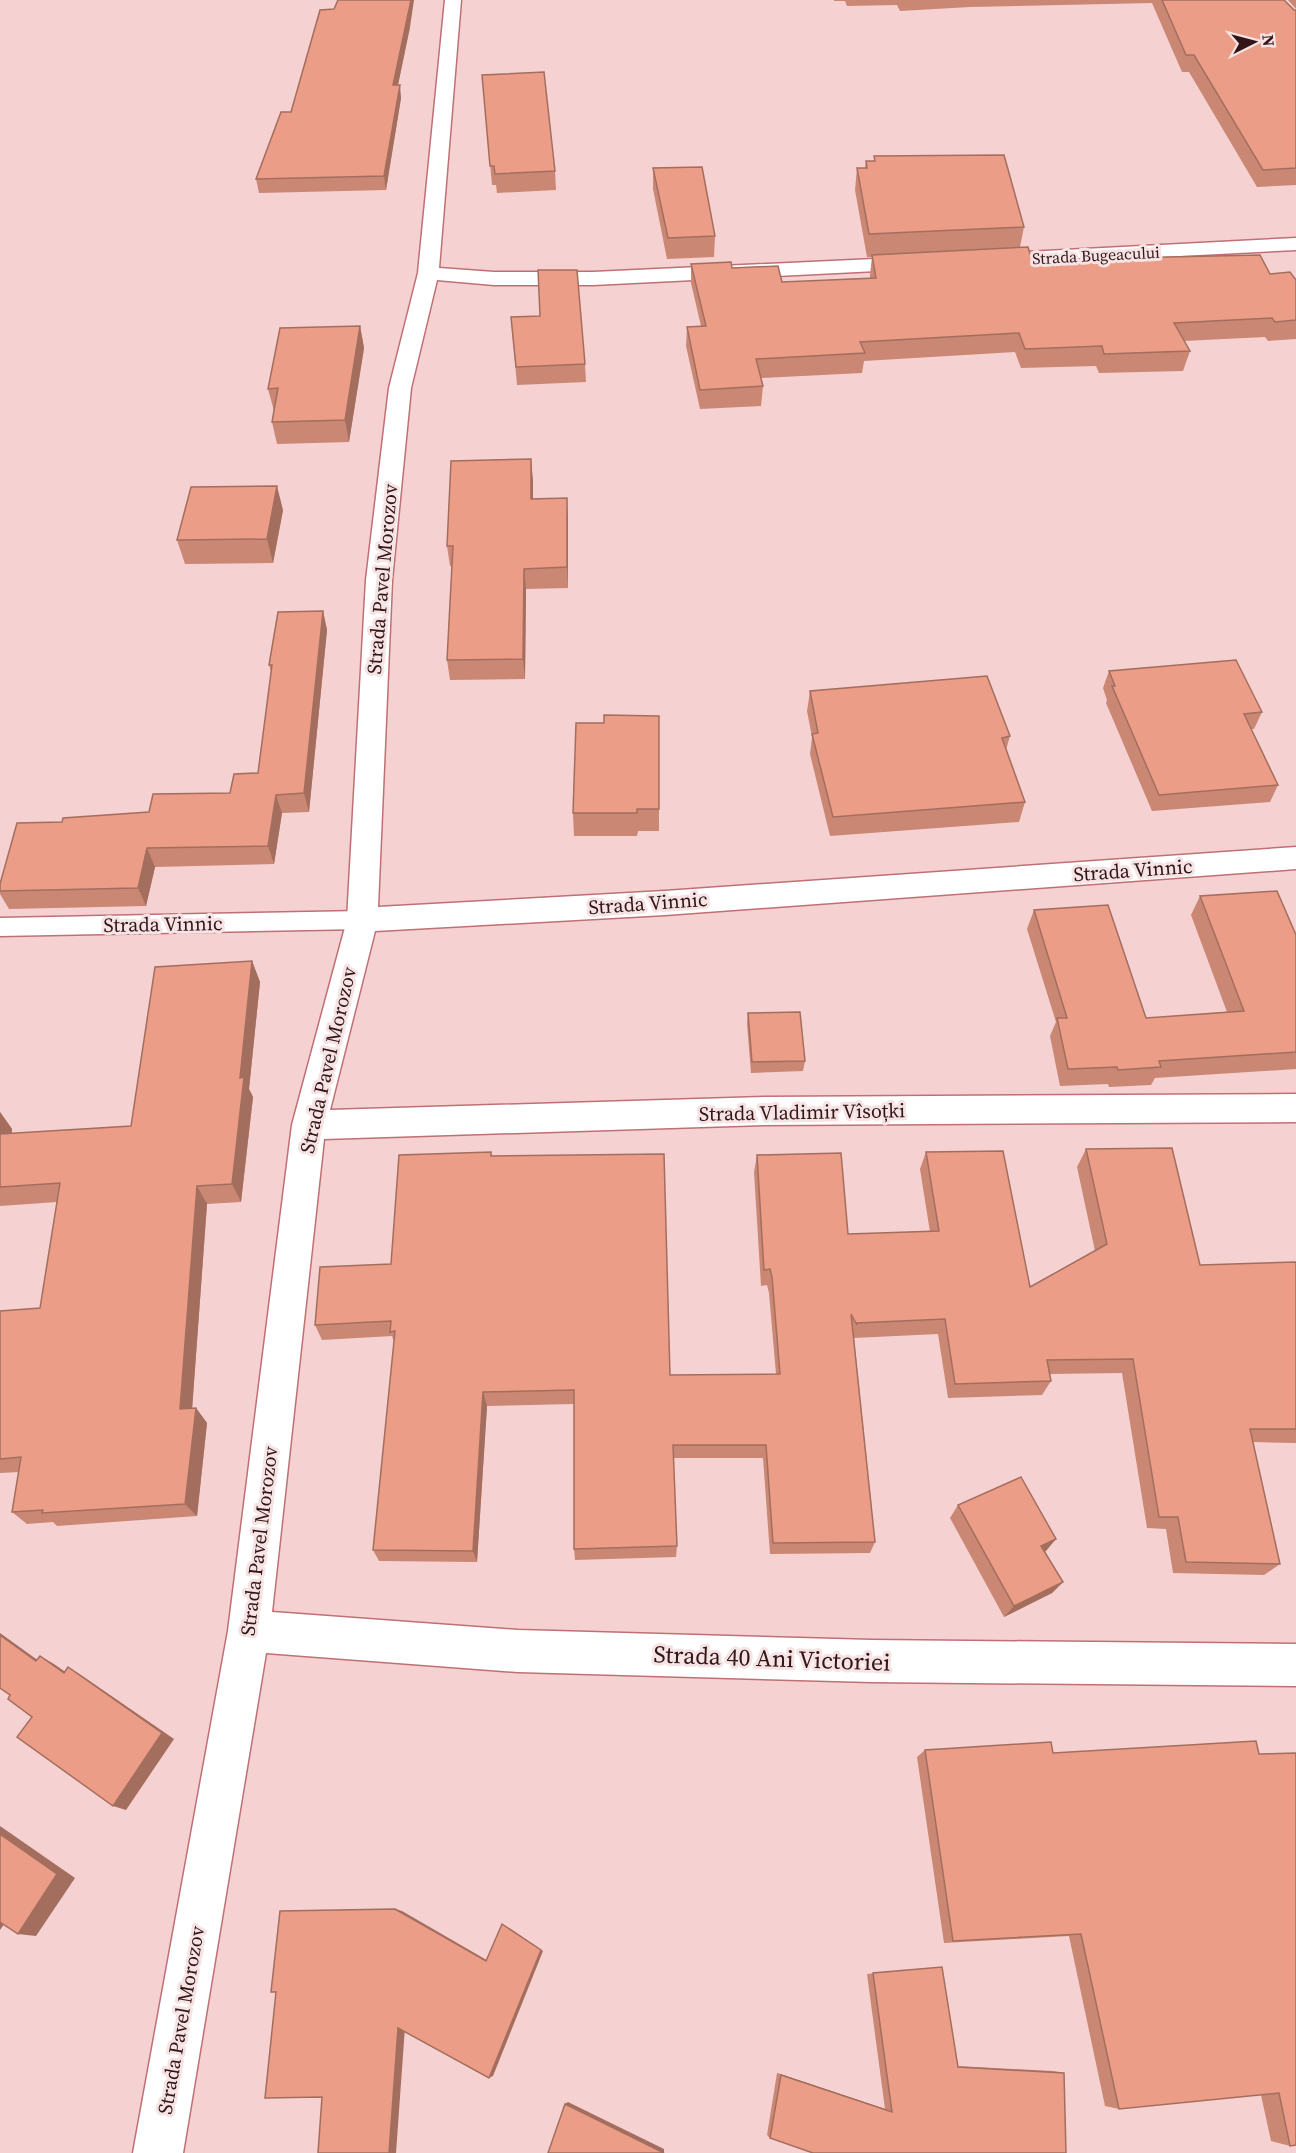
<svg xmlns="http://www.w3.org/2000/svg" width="1296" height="2153" font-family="'Source Serif 4',serif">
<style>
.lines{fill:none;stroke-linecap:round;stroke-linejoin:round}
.lane-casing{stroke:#bf7075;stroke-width:3}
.street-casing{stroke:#bf7075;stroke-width:3}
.lane{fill:#fff;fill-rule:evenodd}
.street{fill:#fff;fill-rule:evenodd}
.wall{fill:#ca8774}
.shaded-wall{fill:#a46e5e}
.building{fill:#eb9d87;stroke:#a46e5e;stroke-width:1.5}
.labels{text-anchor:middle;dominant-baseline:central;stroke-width:6;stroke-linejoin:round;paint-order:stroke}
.far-street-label{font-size:16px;fill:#341517;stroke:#f6e4e4}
.street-label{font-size:20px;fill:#341517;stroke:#f6e4e4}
.near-street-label{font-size:24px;fill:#341517;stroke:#f6e4e4}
</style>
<rect width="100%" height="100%" fill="#f5d1d2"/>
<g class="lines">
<defs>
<path id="lane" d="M362,911l8,3 3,6 -3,6 -8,3 -362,7v-18z"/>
<g id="street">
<path d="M445,0h16l-22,268 55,4h99l324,-15 7,2 3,4 -3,4 -7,2 -324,16h-99l-57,-5 -26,108 -19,192 -14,327 287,-16 631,-44v22l-631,46 -290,16 -45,179 434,-13 532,-3v28l-532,3 -440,14 -52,473 246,18 354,10 424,4v42l-424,-4 -354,-10 -252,-19 -83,500h-50l95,-522 64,-506 55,-205 19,-340 23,-192 29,-115z"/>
<path d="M1296,238v12l-310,16 -7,-2 -3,-4 3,-4 7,-2z"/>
</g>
</defs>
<use href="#lane" class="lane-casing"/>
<use href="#street" class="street-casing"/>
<use href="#lane" class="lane"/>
<use href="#street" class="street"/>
</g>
<g class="wall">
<path d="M834,0h450l10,10h2v175l-39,2 -68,-115h-7l-30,-69 -182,4 -70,4 -3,-6 -50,1 -2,-5h-11z"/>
<path d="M1288,0h8v9z"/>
<path d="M410,27l-12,58 3,13 -15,92 -127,3 -3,-14 35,-67z"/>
<path d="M482,75l73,96 1,19 -59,3 -1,-8h-4z"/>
<path d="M874,156l150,71 -4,20 12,13 238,14 26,6v59l-28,2 -3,-4 -81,4 6,10 -7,20 -84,2 -3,-7 -75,2 -6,-16 -151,9 -2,12 -101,5 2,8 -2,20 -61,3 -14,-63 1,-19 14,-1 -10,-43v-19l41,4 50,14 88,-4v-4l2,-17h-5l-12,-67 2,-22h8l1,-7h8z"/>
<path d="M653,168l62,68 -1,21 -47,2 -14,-70z"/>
<path d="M511,317l74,47 1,18 -69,3z"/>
<path d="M360,326l4,22 -15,94 -72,2 -5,-22 2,-11 -6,-22z"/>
<path d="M531,459l2,40 35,20v69l-42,1 -1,90 -75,1 -3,-20 5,-94h-2l-3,-20z"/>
<path d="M283,510l-10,53 -88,1 -8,-24z"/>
<path d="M323,611l4,19 -18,182 -27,1 -8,51 -119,3 -9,39 -137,3 -9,-15v-10l149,-72 81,-19 28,-20 13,-101 -2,-7z"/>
<path d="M1109,671l153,41 -8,17h-3l27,56 -8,17 -118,9 -46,-108 1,-3 -4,-12z"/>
<path d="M810,691l200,45 -4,14 19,52 -6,20 -189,14 -20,-82 2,-17 -5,-26z"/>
<path d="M659,716v115h-21l-1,5h-63l-1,-23 31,-90z"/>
<path d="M1200,896l96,39v134l-141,9 -4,7 -42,2 -1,-3 -48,2 -10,-50 6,-14 -29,-93 7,-19 112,108 81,-6 -36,-97z"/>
<path d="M252,961l8,21 -11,107 4,8 -12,105 -34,2 -15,205 4,-1 11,15 -10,93 -140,10 -4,-4 -26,2 -15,-12 7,-40 -19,1v-162l40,-3 17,-106 -57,4v-94l12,17v5l119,-8z"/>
<path d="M748,1013l57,48 -2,10 -52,2 -4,-49z"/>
<path d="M1086,1149l114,116 96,-3v181l-43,-1 27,122 -16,11 -91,-2 -7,-44 -19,-1 -25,-155 -72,1 1,7 -9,14 -94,3 -10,-64 -84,4 21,204 -5,11 -100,1 -7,-96h-90l4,88 -1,11 -101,3 -1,-11v-145l-87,2 -10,156 -98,-1 -6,-11 21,-208 -2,-6 -70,4 -7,-15 76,-61 100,-112 1,4 178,219 106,-1 -7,-81 -2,-8 -6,1 -7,-114 3,-17 91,79 82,-2 -10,-63 6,-17 104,135 65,-36 -18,-84z"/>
<path d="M958,1505l98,34 -12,13 19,30 -11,11 -48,24 -54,-99z"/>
<path d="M1256,1741l34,405 -19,-5 -10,-46 -142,14 -14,-3 -36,-170 -125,7 -27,-186 8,-7 128,3z"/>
<path d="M942,1967l15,99 96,5 11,2 2,80 -296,-15 -3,-3 10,-62 108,36 -18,-135z"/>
</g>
<g class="shaded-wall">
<path d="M411,0h3l-4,27 -15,72 -2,-14z"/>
<path d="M400,85l1,13 -15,92 -2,-14z"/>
<path d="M360,326l4,22 -15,94 -4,-22z"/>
<path d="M531,459l2,21v39l-2,-20z"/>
<path d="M277,486l6,24 -10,53 -6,-24z"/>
<path d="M567,498l1,21v69l-1,-21z"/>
<path d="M524,569l2,20 -1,90 -2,-20z"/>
<path d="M323,611l4,19 -18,182 -5,-19z"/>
<path d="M276,795l6,18 -8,51 -6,-18z"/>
<path d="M147,848l8,19 -9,39 -8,-18z"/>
<path d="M252,961l8,21 -11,107 4,8 -12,105 -9,-18 8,-106z"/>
<path d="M0,1112l12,17 -4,24 -8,-10z"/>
<path d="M197,1186l10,18 -16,220 -11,-15z"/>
<path d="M483,1392l4,14 -10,156 -4,-11z"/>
<path d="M196,1408l11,15 -10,93 -12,-12z"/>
<path d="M1056,1539l-10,12 -15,7 10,-12z"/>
<path d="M1063,1582l-11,11 -48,24 10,-11z"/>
<path d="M0,1633l50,36 -14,-8 -36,-26z"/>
<path d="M40,1656l14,8 23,16 -13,-7z"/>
<path d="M68,1667l13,8 93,64 -48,71 -13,-4z"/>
<path d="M0,1826l75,52 -39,58 -18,-2 -18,-100z"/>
<path d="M395,1909l7,2 88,51 -4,-1z"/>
<path d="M0,1916l9,1 -9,13z"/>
<path d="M502,1924l41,27 -50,125 -4,2z"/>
<path d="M405,2027l-9,126h-7l9,-125z"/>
<path d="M777,2073l108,36 7,3 -111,-37z"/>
<path d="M568,2102l96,47v4l-99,-49z"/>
</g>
<g class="building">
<path d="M338,0h73l-18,85h7l-16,91 -128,3 25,-67h10l29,-102 14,-1z"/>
<path d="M1162,0h122l10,10h2v158l-33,2 -69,-115h-8z"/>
<path d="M544,72l11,99 -60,3 -1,-8h-4l-8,-91z"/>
<path d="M1004,155l20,72 -155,7 -12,-66h10l-1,-7h9l-1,-5z"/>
<path d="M702,167l13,69 -47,2 -15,-70z"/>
<path d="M1028,247l4,13 228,-5 10,19 20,-2 6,8v40l-21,2 -3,-4 -98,5 16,28 -86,3 -2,-8 -77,3 -6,-16 -159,9 5,11 -109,6 7,27 -63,4 -13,-63 19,-1 -15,-62 40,-2 1,6 46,-2 4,16 94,-4 -4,-23z"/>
<path d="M538,270h39l8,94 -69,3 -5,-50 29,-1z"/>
<path d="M360,326l-15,94 -73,2 6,-34 -10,1 12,-61z"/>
<path d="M531,459v40l36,-1v69l-43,2 -1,90 -76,1 6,-114h-6l4,-85z"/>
<path d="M277,486l-10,53 -90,1 14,-53z"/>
<path d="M323,611l-19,182 -28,2 -8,51 -121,2 -9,40 -138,3v-7l17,-61 45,-1 1,-4 86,-6 4,-18 77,-1 4,-19 24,-1 14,-108h-3l9,-53z"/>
<path d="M1236,660l26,52 -18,2 34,71 -119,10 -47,-109h3l-6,-15z"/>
<path d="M987,676l23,60 -8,2 23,64 -192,15 -21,-83 6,-1 -8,-42z"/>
<path d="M604,715l55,1v93h-22v4h-64l3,-90h28z"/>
<path d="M1277,891l19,44v117l-137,9 2,6 -43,3 -1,-3 -49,2 -11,-51h10l-33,-108 74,-5 38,113 98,-7 -44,-115z"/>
<path d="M252,961l-12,117 4,-1 -12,107 -35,2 -17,223 16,-1 -11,96 -143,9 1,-3 -31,2 9,-55 -21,2v-148l40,-3 20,-125 -60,4v-53l131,-8 24,-159z"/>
<path d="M800,1012l5,49 -53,1 -4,-49z"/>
<path d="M1172,1148l28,117 96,-3v167h-46l30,135 -94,-2 -8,-45h-19l-26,-158 -86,1 4,21 -96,3 -10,-65 -88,4v2l-6,-11 24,228 -102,1 -7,-98h-93l4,101 -103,3v-159l-91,2 -10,159 -100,-1 22,-219 -5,1 1,-11 -76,4 5,-58 71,-3 8,-109 92,-3v4l173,-2 6,221 110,-1 -8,-97 -2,-8 -6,1 -7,-115 84,-2 7,81 91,-3 -13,-79 77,-1 27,136 77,-43 -21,-95z"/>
<path d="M1021,1477l35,62 -15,7 22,36 -49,24 -56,-101z"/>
<path d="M0,1635l36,26 4,-5 24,17 4,-6 94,66 -49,73 -96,-69 15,-20 -24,-18 2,-4 -10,-7z"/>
<path d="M1256,1741l3,13 37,-1v392l-6,1 -11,-53 -160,16 -38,-175 -128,7 -28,-191 126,-8 2,11z"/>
<path d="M0,1834l57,40 -39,60 -18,-12z"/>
<path d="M395,1909l91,52 16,-37 39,26 -52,128 -91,-50 -9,125h-71l4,-56 -57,1 11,-106h-5l9,-81z"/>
<path d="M942,1967l16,100 106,6 2,80h-253l-43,-15 11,-63 111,37 -19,-139z"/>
<path d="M565,2104l99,49h-116z"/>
</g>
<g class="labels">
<g class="far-street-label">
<text transform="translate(1096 255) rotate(-3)">Strada Bugeacului</text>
</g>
<g class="street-label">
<text transform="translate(382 579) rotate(-85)">Strada Pavel Morozov</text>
<text transform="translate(1133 870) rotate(-4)">Strada Vinnic</text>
<text transform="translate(648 903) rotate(-4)">Strada Vinnic</text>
<text transform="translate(163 924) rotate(-1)">Strada Vinnic</text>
<text transform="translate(328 1060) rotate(-77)">Strada Pavel Morozov</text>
<text transform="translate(802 1112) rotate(-1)">Strada Vladimir Vîsoțki</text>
<text transform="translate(259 1541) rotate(-83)">Strada Pavel Morozov</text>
<text transform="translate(181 2020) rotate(-80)">Strada Pavel Morozov</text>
</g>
<g class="near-street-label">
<text transform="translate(772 1658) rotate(2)">Strada 40 Ani Victoriei</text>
</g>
</g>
<g transform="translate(1254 42) rotate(84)" stroke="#f6e4e4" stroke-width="4.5" paint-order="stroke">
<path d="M0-4.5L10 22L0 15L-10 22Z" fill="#341517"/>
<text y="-9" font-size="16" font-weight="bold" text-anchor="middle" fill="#341517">N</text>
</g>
</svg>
